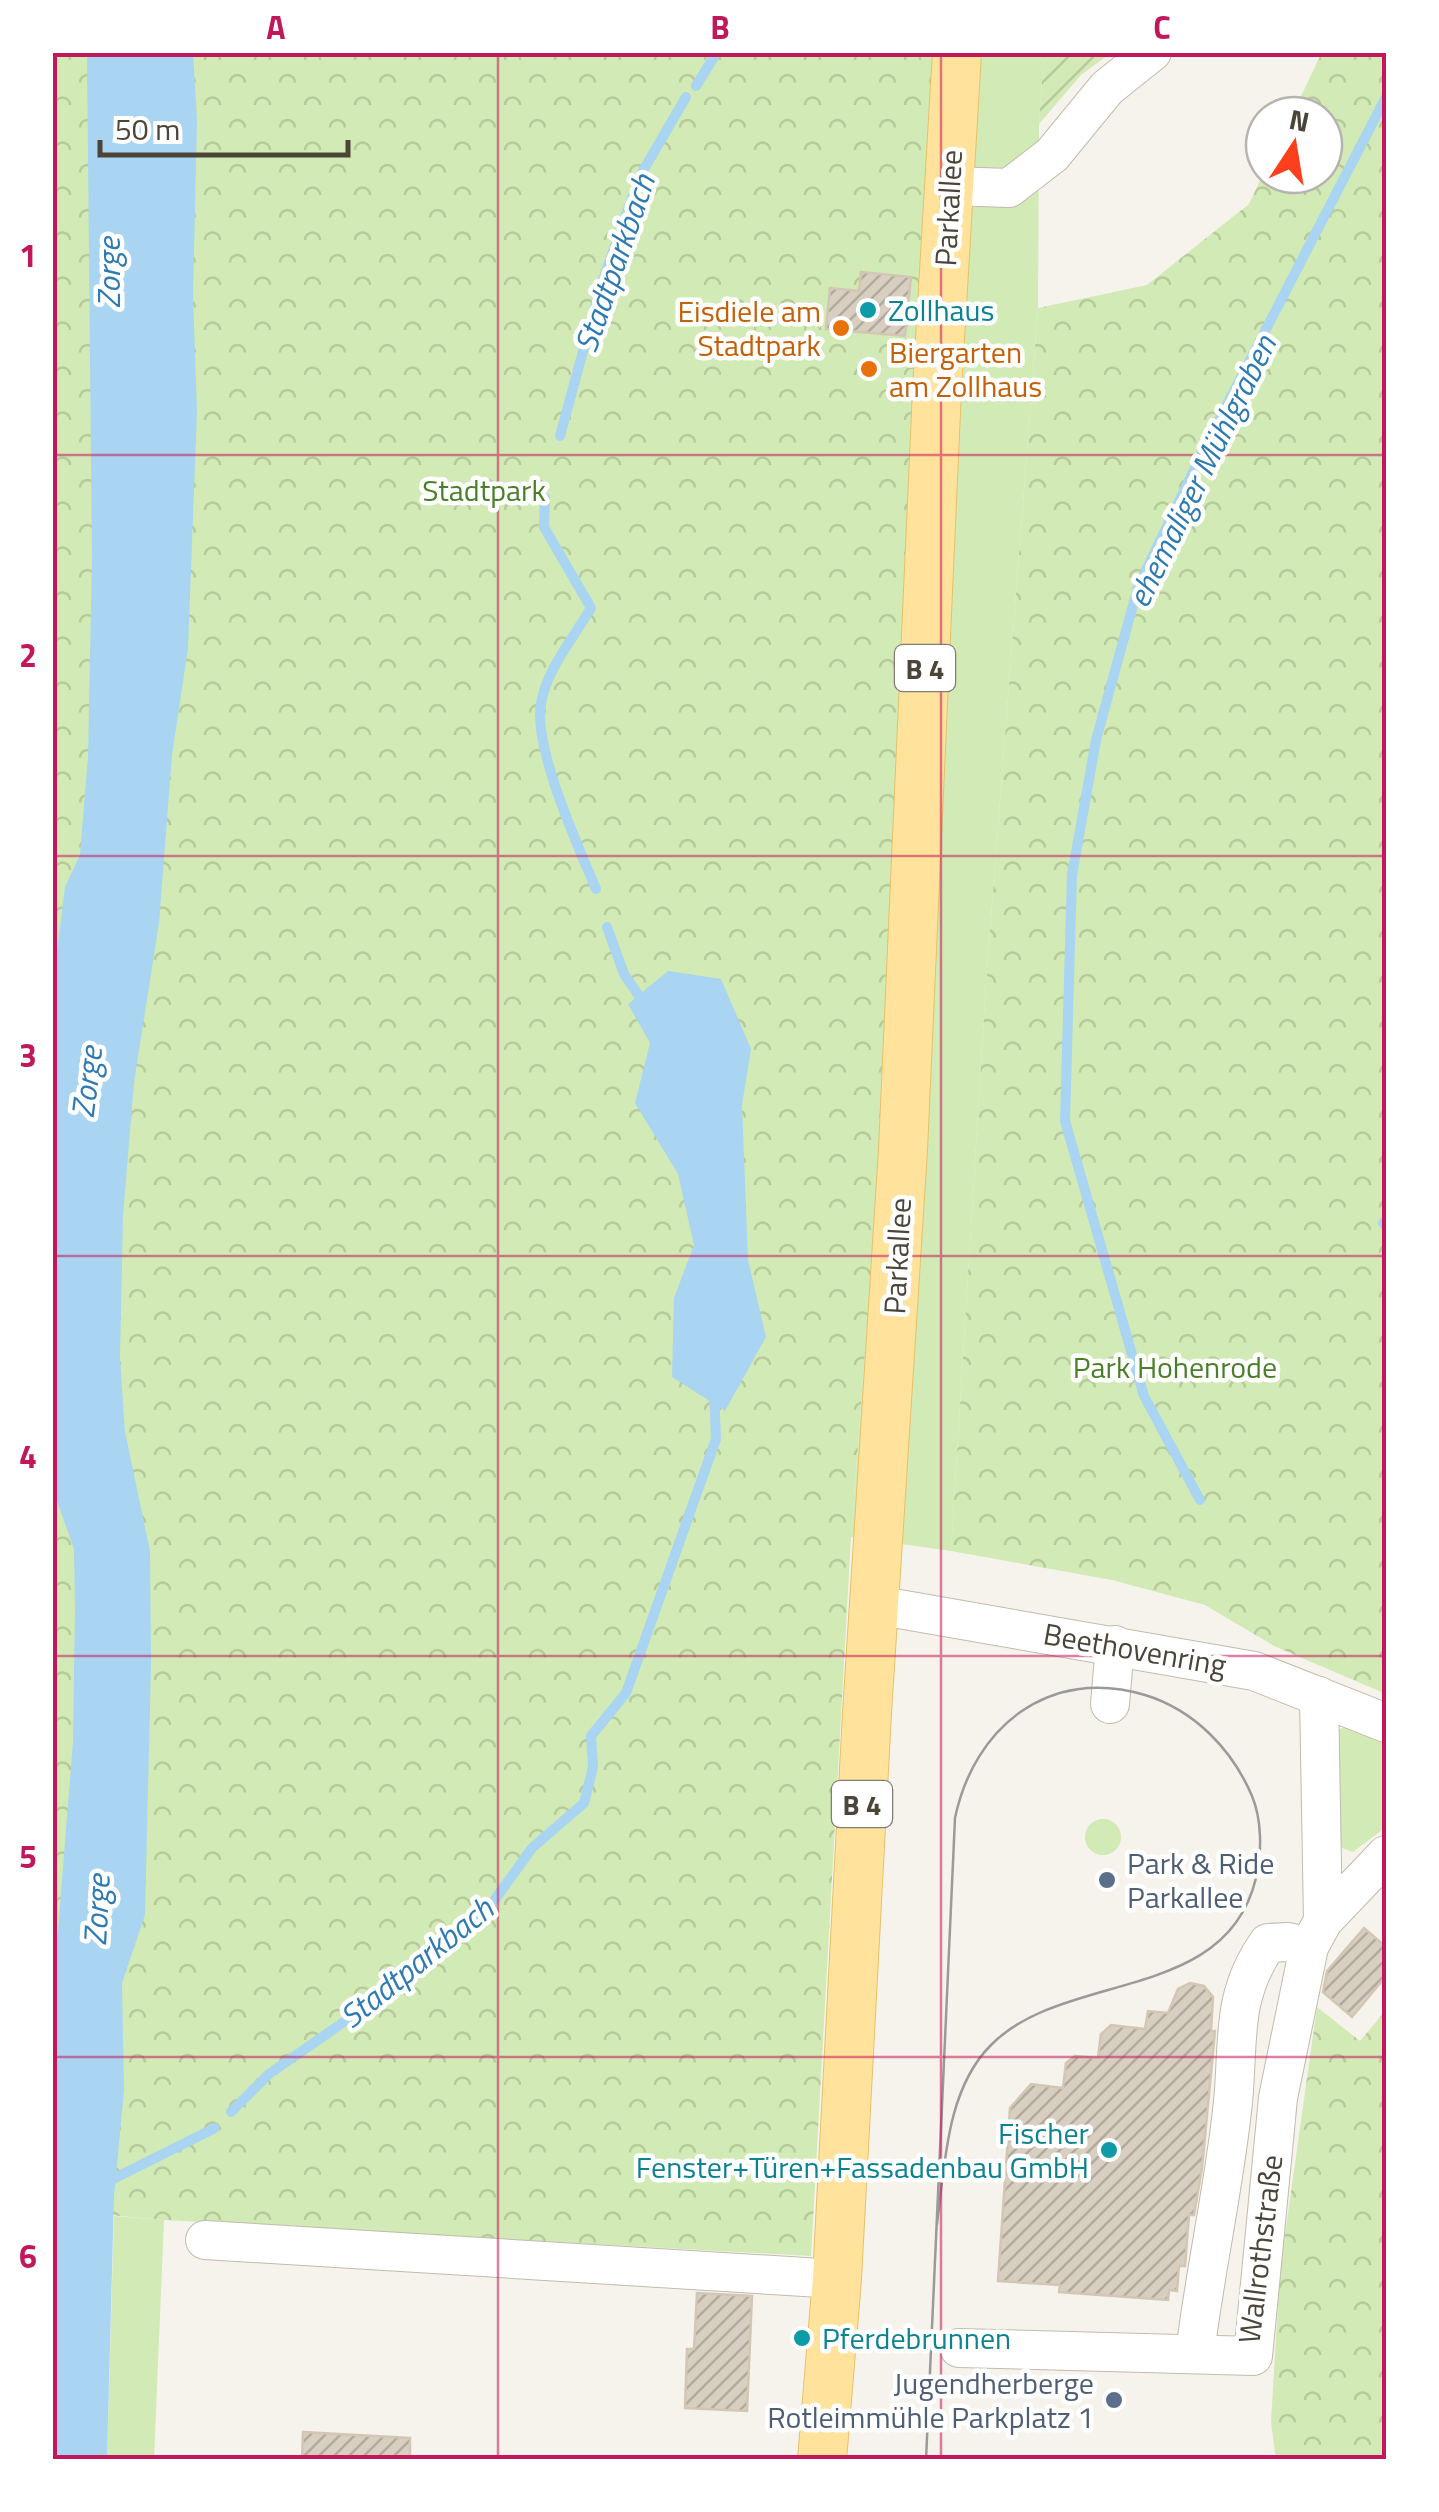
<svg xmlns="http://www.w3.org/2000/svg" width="1439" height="2512" font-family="'Titillium Web',sans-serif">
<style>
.grass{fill:#d2eab5}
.forest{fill:url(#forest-crowns)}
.garden{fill:url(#garden-furrows)}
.water{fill:#a9d4f2}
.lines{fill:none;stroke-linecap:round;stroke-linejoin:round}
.stream{stroke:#a9d4f2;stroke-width:10}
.building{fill:url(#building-hatch);stroke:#d3c7b4;stroke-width:2.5}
.minor-casing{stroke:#c2bbae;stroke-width:40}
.major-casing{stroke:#e6c16a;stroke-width:50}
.minor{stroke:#fff;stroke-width:38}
.major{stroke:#ffe39c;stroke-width:48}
.tram{stroke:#9a9a9a;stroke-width:2.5}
.grid{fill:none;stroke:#c2185b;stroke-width:2.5;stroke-opacity:0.55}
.culture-dot{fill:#0f9aa8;stroke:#fff;stroke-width:4}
.food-dot{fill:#e8710a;stroke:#fff;stroke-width:4}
.service-dot{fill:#5c6f8a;stroke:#fff;stroke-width:4}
.labels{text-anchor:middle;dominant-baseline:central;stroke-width:9;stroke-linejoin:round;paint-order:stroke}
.shield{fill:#fff;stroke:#817c74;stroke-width:2.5}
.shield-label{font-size:28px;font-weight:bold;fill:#4b4439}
.street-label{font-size:30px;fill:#4b4439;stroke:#fff}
.culture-label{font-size:30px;fill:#0d838f;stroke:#fff;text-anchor:start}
.food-label{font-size:30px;fill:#c56008;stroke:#fff;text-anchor:end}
.park-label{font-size:30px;fill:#4a7f2a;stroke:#fff}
.service-label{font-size:30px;fill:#4e5e75;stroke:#fff;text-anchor:start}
.water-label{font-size:32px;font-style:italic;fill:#2e7ab2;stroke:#fff}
.neatline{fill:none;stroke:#c2185b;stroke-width:4}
.grid-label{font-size:32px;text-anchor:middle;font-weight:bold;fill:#c2185b}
</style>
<defs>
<pattern id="forest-crowns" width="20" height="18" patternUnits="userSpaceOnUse" patternTransform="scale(2.5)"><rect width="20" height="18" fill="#d2eab5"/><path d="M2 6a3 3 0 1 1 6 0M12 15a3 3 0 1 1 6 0" fill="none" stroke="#b6ca9c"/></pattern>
<pattern id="garden-furrows" width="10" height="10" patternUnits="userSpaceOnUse" patternTransform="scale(2.5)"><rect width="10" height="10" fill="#d2eab5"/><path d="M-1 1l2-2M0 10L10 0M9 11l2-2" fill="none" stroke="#b6ca9c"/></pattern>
<pattern id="building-hatch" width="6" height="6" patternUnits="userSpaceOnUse" patternTransform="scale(2.5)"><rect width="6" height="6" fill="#d8cfc1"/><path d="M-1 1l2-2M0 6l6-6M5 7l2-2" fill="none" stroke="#b1aa9e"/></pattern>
</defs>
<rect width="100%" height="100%" fill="#f6f3ec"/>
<g class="grass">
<path d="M940,53h104l-5,71 -1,184 -52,675 -35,568 -100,-14 40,-525z"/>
<path d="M1349,1726l37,15v86l-33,25 -11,-4 -2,-4 -3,-114z"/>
<circle cx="1103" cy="1837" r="18"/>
<path d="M114,2216l50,4 -10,239 -47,1z"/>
</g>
<g class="forest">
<path d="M1322,52l64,1v1641l-112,-48 -69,-41 -93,-25 -161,-29 35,-568 52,-675 109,-23 102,-81 15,-32v3h60v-60h-32z"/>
<path d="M52,53h888l-49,959 -40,525 -40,719 -647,-36 -111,-10z"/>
<path d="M1317,2007l43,34 26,-31v449l-110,1 -5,-38 9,-152z"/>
</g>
<path class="garden" d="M1044,53h67l-30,22 -42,49z"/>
<g class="water">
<path d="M87,53h106l4,67 -4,176 4,115 -9,237 -16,107 -13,168 -25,159 -11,134 -3,142 5,74 25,119 1,114 -6,250 -23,68 2,107 -10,106 -7,263 -54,1 -1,-510 6,-19 15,-189 2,-133 -1,-60 -22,-62 1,-504 12,-96 15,-32 8,-98 4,-200z"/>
<path d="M668,971l53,8 30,70 -9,56 6,155 18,77 -41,74 -53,-34 2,-79 20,-53 -16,-71 -43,-71 15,-60 -22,-39z"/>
</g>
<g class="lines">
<g class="stream">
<path d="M696,86l21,-34"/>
<path d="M560,436l41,-151 39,-109 46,-79"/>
<path d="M545,498l-1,29 47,81c-17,29 -45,62 -50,96 -8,43 37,142 55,185"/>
<path d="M607,927l17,47 21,31"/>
<path d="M1383,1223l3,3"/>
<path d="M1200,1500l-56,-104 -79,-275 7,-246 24,-135 42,-153 65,-136 183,-354"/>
<path d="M231,2112l38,-38 115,-80 107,-89 41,-57 52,-45 9,-36 -2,-31 35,-43 90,-254 -2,-49"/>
<path d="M105,2183l110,-55"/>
</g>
</g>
<g class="building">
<path d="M861,272l50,5 -6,59 -79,-7 4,-41 29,3z"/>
<path d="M1364,1928l22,19v29l-34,41 -29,-25 4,-21z"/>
<path d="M1190,1983l14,3 9,11 -2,34h4l-13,137 -8,47h-5l-4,51h-6l-2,25 -8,-1 -1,10 -109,-8 1,-7 -62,-4 12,-173 21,-24 32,4 3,-25 9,-7 23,2 3,-24 10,-9 34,4 3,-18 20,2 10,-24z"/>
<path d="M697,2293l55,3 -5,115 -62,-3 2,-59h7z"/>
<path d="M303,2432l107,6v22h-108z"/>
</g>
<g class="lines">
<defs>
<g id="minor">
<path d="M949,186l60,2 43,-33 55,-67 45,-36"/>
<path d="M876,1605l378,66 132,52"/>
<path d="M1319,1696l4,225"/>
<path d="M1110,1704l5,-59"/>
<path d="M205,2240l632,39"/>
<path d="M959,2348l294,8 25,-258 31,-151 14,-26 63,-66"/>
<path d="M1195,2353c10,-81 28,-161 37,-242 8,-63 -4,-112 36,-168l20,-1 21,5"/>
</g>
<path id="major" d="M822,2460l15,-181 30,-566 36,-563 34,-760 20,-338"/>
</defs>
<use href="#minor" class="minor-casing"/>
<use href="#major" class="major-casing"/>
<use href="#minor" class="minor"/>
<use href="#major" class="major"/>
<path class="tram" d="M926,2460l29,-642c19,-91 94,-152 190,-123 49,15 87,54 107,101 10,24 10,56 4,82 -30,126 -191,92 -265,167 -45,45 -46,120 -54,179"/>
</g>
<path class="grid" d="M498,52v2408M941,52v2408M52,455h1334M52,856h1334M52,1256h1334M52,1656h1334M52,2057h1334"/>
<g class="culture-dot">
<circle cx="868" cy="310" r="10"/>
<circle cx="1109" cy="2150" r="10"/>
<circle cx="802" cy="2338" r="10"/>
</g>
<g class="food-dot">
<circle cx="841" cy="328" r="10"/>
<circle cx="869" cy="369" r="10"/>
</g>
<g class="service-dot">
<circle cx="1107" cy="1880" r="10"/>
<circle cx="1114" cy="2400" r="10"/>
</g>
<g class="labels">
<g class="shield">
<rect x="895" y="645" width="60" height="46" rx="8"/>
<rect x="832" y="1781" width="60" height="46" rx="8"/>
</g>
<g class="shield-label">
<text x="925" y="668">B 4</text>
<text x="862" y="1804">B 4</text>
</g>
<g class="street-label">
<text transform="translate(948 208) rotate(-87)">Parkallee</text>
<text transform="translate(897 1256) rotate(-87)">Parkallee</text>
<text transform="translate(1135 1649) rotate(10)">Beethovenring</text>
<text transform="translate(1260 2249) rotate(-83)">Wallrothstraße</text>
</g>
<g class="culture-label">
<text x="888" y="310">Zollhaus</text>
<text x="1089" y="2133" text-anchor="end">Fischer<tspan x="1089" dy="34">Fenster+Türen+Fassadenbau GmbH</tspan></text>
<text x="822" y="2338">Pferdebrunnen</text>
</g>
<g class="food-label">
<text x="821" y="311">Eisdiele am<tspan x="821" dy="34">Stadtpark</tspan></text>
<text x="889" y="352" text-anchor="start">Biergarten<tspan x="889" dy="34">am Zollhaus</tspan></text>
</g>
<g class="park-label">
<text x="484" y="490">Stadtpark</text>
<text x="1175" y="1367">Park Hohenrode</text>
</g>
<g class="service-label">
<text x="1127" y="1863">Park &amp; Ride<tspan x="1127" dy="34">Parkallee</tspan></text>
<text x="1094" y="2383" text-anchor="end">Jugendherberge<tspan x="1094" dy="34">Rotleimmühle Parkplatz 1</tspan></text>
</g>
<g class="water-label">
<text transform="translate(614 263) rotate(-71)">Stadtparkbach</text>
<text transform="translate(108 273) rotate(-90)">Zorge</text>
<text transform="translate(1201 471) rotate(-64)">ehemaliger Mühlgraben</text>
<text transform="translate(86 1082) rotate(-83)">Zorge</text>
<text transform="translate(96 1910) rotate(-87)">Zorge</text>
<text transform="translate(416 1962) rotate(-39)">Stadtparkbach</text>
</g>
</g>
<rect width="1439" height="2512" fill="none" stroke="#ffffff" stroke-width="110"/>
<g transform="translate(1294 145) rotate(12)"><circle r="48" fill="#ffffff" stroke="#b7b4b0" stroke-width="2.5"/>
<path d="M0-8L18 38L0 25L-18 38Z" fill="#fc3f1d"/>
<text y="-15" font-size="28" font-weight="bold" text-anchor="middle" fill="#4b4439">N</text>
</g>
<path d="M100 140v15h248v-15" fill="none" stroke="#4b4439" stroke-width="5"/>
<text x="115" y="140" font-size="30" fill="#4b4439" stroke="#ffffff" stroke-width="8" paint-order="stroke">50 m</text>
<rect x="55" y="55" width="1329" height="2402" class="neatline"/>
<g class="grid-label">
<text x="276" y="39">A</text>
<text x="720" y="39">B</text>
<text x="1162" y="39">C</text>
<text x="28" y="267">1</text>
<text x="28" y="667">2</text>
<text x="28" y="1067">3</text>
<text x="28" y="1468">4</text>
<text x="28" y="1868">5</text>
<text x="28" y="2268">6</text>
</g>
</svg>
